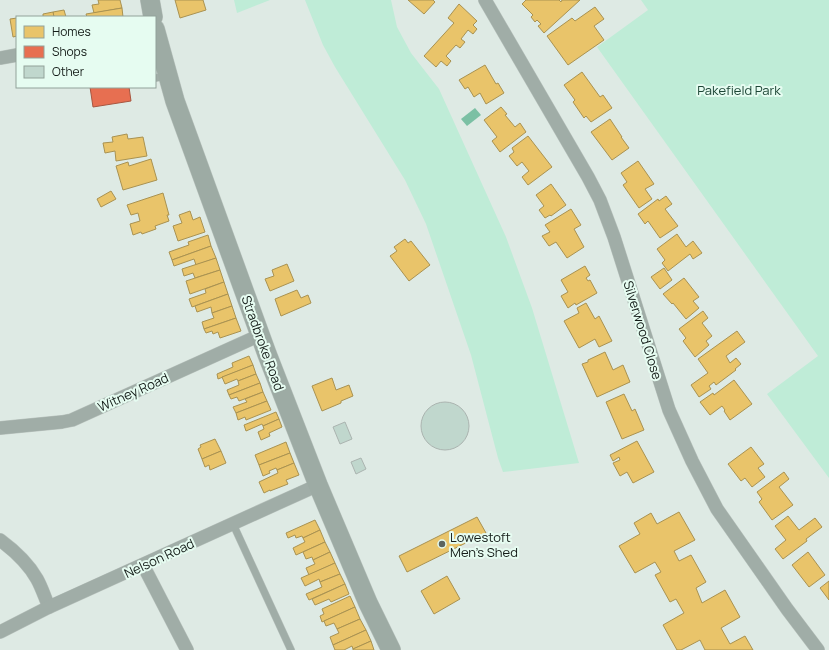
<svg xmlns="http://www.w3.org/2000/svg" width="829" height="650" font-family="Manrope,sans-serif">
<style>
.green{fill:#bfecd7}
.water{fill:#7bc0a4}
.homes{fill:#e9c46a;stroke:#a99251}
.shops{fill:#e76f51;stroke:#a85640}
.building{fill:#c0d7cd;stroke:#abb4b0}
.lines{fill:none;stroke-linecap:round;stroke-linejoin:round}
.service-casing{stroke:#bac4bf;stroke-width:8}
.minor-casing{stroke:#bac4bf;stroke-width:14}
.secondary-casing{stroke:#bac4bf;stroke-width:20}
.service{stroke:#a0ada7;stroke-width:7}
.minor{stroke:#a0ada7;stroke-width:13}
.secondary{stroke:#9daba4;stroke-width:19}
.poi-dot{fill:#5b645f;stroke:#e6fcf1;stroke-width:1.5}
.labels{text-anchor:middle;dominant-baseline:central;stroke-width:4;stroke-linejoin:round;paint-order:stroke}
.park-label{font-size:13px;fill:#1c4535;stroke:#e6fcf1}
.street-label{font-size:13px;fill:#141c18;stroke:#e6fcf1}
.poi-label{font-size:13px;fill:#141c18;stroke:#e6fcf1;text-anchor:start}
</style>
<rect width="100%" height="100%" fill="#deeae4"/>
<g class="green">
<path d="M234,0h36l-33,13z"/>
<path d="M305,0h86l6,27 14,26 28,36 67,148 26,71 47,155 -76,9 -5,-14 -27,-103 -45,-131 -21,-44 -70,-113 -12,-22z"/>
<path d="M641,0h188v478l-62,-84 51,-38 -221,-309 51,-37z"/>
</g>
<path class="water" d="M475,108l6,7 -14,11 -6,-7z"/>
<g class="homes">
<path d="M98,0h22l2,8 -28,5 -2,-8 7,-1z"/>
<path d="M175,0h28l3,10 -26,8z"/>
<path d="M408,0h25l2,2 -11,12z"/>
<path d="M526,0h33l2,2 1,-2h18l-36,33 -6,-7 3,-2 -4,-4 -2,2 -4,-5 2,-2 -11,-11z"/>
<path d="M459,4l18,17 -4,4 4,4 -4,5 -5,-4 -7,9 4,3 -5,6 -4,-3 -10,11 5,5 -4,5 -6,-5 -5,6 -12,-11 30,-33 -6,-5z"/>
<path d="M595,7l9,12 -10,7 10,14 -36,25 -21,-29 25,-18 3,3z"/>
<path d="M122,8l1,9h-36l-1,-3z"/>
<path d="M64,10l2,7h-12l-1,-5z"/>
<path d="M53,12l1,5h-11v-3z"/>
<path d="M17,18v18l-4,1 -3,-18z"/>
<path d="M485,65l11,19 2,-1 6,10 -18,11 -6,-11 -6,4 -6,-10 -3,2 -6,-9z"/>
<path d="M582,72l18,25 3,-2 9,13 -21,14 -5,-6 -2,2 -11,-16 2,-2 -11,-15z"/>
<path d="M501,107l6,7 -2,1 10,12 5,-4 6,9 -26,20 -8,-11 5,-4 -13,-17z"/>
<path d="M610,119l12,18h-1l8,11 -17,12 -21,-28z"/>
<path d="M127,134l1,5 15,-2 4,19 -31,5 -1,-10 -10,2 -2,-10 10,-1 -1,-5z"/>
<path d="M528,136l24,31 -24,18 -6,-8 7,-6 -7,-9 -5,4 -8,-10 5,-4 -2,-4z"/>
<path d="M151,159l6,21 -34,10 -7,-24 12,-4 1,4z"/>
<path d="M638,161l16,23 -9,5 7,10 -13,9 -16,-23 4,-3 -6,-9z"/>
<path d="M551,184l15,21 -15,11 -1,-1 -5,3 -6,-8 5,-4 -8,-11z"/>
<path d="M111,191l5,8 -15,8 -4,-8z"/>
<path d="M163,193l6,22h-2l2,6 -14,5 1,3 -14,5 -1,-2 -8,3 -3,-11 10,-3 -2,-8 -7,2 -4,-10z"/>
<path d="M666,196l6,8 -7,5 13,17 -18,12 -12,-17 -3,3 -7,-10 20,-15 1,2z"/>
<path d="M571,209l10,16 -7,4 10,18 -17,11 -11,-16 -7,4 -7,-10 8,-4 -5,-7z"/>
<path d="M190,211l3,9 7,-3 5,15 -27,9 -5,-15 9,-3 -3,-8z"/>
<path d="M677,234l9,13 7,-6 9,12 -9,6 -3,-5 -22,17 -6,-8 3,-3 -8,-11z"/>
<path d="M208,235l3,11 -39,14 -3,-8 20,-7 -1,-3z"/>
<path d="M405,239l3,4 3,-2 19,24 -21,16 -19,-25 7,-5 -3,-4z"/>
<path d="M211,246l5,12 -20,7 -2,-6 -20,7 -2,-6z"/>
<path d="M216,258l4,12 -25,8 -2,-5 -9,3 -2,-7z"/>
<path d="M287,264l7,17 -24,10 -5,-12 9,-3 -2,-6z"/>
<path d="M585,266l5,9 -4,3 2,3 2,-1 7,13 -21,12 -1,-2 -7,5 -7,-12 7,-4 -7,-12z"/>
<path d="M664,268l8,12 -12,9 -9,-12z"/>
<path d="M220,270l4,12 -34,12 -4,-13z"/>
<path d="M684,278l15,19 -6,4 6,7 -13,11 -13,-16 -1,1 -9,-10z"/>
<path d="M224,282l4,12 -36,13 -3,-8 17,-6 -1,-4z"/>
<path d="M297,290l4,8 7,-3 3,8 -30,13 -6,-17z"/>
<path d="M228,294l4,12 -20,7 -1,-6 -14,5 -2,-6z"/>
<path d="M586,303l9,16 4,-3 13,25 -13,6 -4,-8 -16,9 -15,-27 15,-8 -2,-5z"/>
<path d="M232,306l4,12 -32,11 -2,-7 12,-4 -2,-5z"/>
<path d="M703,311l5,7 -6,5 10,13 -6,5 3,4 -14,12 -12,-16 3,-3 -7,-9z"/>
<path d="M236,318l5,13 -21,7 -2,-6 -5,2 -1,-3 -6,2 -2,-4z"/>
<path d="M737,331l8,11 -19,14 4,7 6,-5 5,6 -6,5 1,1 -20,15 -2,-3 -5,4 2,3 -12,8 -8,-12 17,-12 -10,-14z"/>
<path d="M605,352l8,18 10,-5 7,17 -33,15 -15,-33 6,-2v-2z"/>
<path d="M249,356l4,9 -35,14 -1,-5 16,-7 -1,-4z"/>
<path d="M253,365l3,9 -18,7 -1,-2 -12,5 -3,-7z"/>
<path d="M256,374l4,9 -31,12 -2,-5 12,-5 -1,-4z"/>
<path d="M332,378l4,12 13,-5 4,11 -12,5v2l-19,8 -10,-25z"/>
<path d="M734,380l18,24 -22,16 -6,-9 1,-1 -3,-4 -12,9 -10,-13 13,-9 1,2z"/>
<path d="M260,383l3,9 -24,9 -2,-4 -6,2 -2,-4z"/>
<path d="M263,392l4,9 -31,12 -3,-6 14,-5 -2,-3z"/>
<path d="M624,394l8,17 3,-2 9,21 -22,9 -16,-37z"/>
<path d="M267,401l4,9 -25,10 -1,-3 -7,3 -2,-7z"/>
<path d="M276,412l3,7 -16,7 -1,-2 -16,7 -2,-6z"/>
<path d="M279,419l3,8 -13,6 1,3 -9,4 -3,-8 6,-3 -1,-3z"/>
<path d="M215,439l6,12 -19,8 -4,-10 3,-2 -1,-2z"/>
<path d="M637,441l17,31 -21,11 -6,-11 -7,4 -7,-13 7,-3 -1,-3 -6,4 -3,-6z"/>
<path d="M286,442l4,11 -31,12 -4,-10z"/>
<path d="M751,447l13,17 -6,4 7,9 -13,10 -7,-9 -4,3 -13,-17z"/>
<path d="M221,451l5,12 -16,7 -1,-5 -4,2 -3,-8z"/>
<path d="M290,453l4,10 -17,7 -1,-2 -7,3 1,2 -7,3 -4,-11z"/>
<path d="M294,463l5,12 -13,5 2,4 -18,7v-1l-6,3 -5,-11 19,-9 -1,-3z"/>
<path d="M784,472l5,7 -10,8 14,18 -21,15 -13,-18 3,-3 -5,-7z"/>
<path d="M679,512l16,28 -21,11 5,10 12,-6 15,27 -10,6 6,15 23,-13 15,27 -19,11 9,16 15,-8 8,14h-48l-5,-10 -19,10h-4l-14,-25 21,-12 -8,-14 -6,3 -15,-27 6,-3 -6,-10 -20,11 -16,-27 21,-12 -6,-11 17,-10 6,11z"/>
<path d="M788,516l11,14 16,-12 7,9 -16,12 1,2 -24,18 -8,-10 11,-9 -11,-14z"/>
<path d="M477,517l9,16 -79,39 -8,-16z"/>
<path d="M315,520l5,10 -17,8 -1,-2 -6,2 -1,-3 -7,3 -2,-5z"/>
<path d="M320,530l5,12 -29,13 -3,-7 12,-6 -2,-4z"/>
<path d="M325,542l5,10 -17,8 -1,-3 -6,2 -3,-7z"/>
<path d="M330,552l5,11 -26,12 -3,-7 9,-4 -2,-4z"/>
<path d="M808,552l17,23 -16,12 -17,-22z"/>
<path d="M335,563l5,11 -20,8 -1,-3 -14,7 -4,-8z"/>
<path d="M340,574l5,10 -36,16 -3,-6 16,-7 -2,-5z"/>
<path d="M447,576l13,23 -26,15 -13,-23z"/>
<path d="M829,581v19l-9,-12z"/>
<path d="M345,584l4,10 -18,8 -2,-3 -14,6 -3,-6z"/>
<path d="M350,596l5,11 -33,15 -2,-6 4,-2 -2,-5z"/>
<path d="M355,607l5,12 -23,10 -3,-6 -8,3 -2,-5z"/>
<path d="M360,619l6,11 -33,15 -3,-8 9,-4 -2,-4z"/>
<path d="M366,630l5,11 -18,8 -1,-3 -8,4h-9l-2,-5z"/>
<path d="M371,641l3,9h-21v-1z"/>
</g>
<path class="shops" d="M90,87h41h-2l2,14 -38,6z"/>
<g class="building">
<circle cx="445" cy="426" r="24"/>
<path d="M345,422l7,17 -12,5 -7,-17z"/>
<path d="M361,458l5,11 -10,5 -5,-12z"/>
</g>
<g class="lines">
<defs>
<g id="service">
<path d="M155,78l13,-2"/>
<path d="M233,524l58,126"/>
</g>
<g id="minor">
<path d="M485,0l103,177 12,23 14,37 55,173 23,51 25,48 70,100 31,41"/>
<path d="M0,58l17,-3"/>
<path d="M0,428l62,-6 10,-2 188,-85"/>
<path d="M0,540c15,11 28,23 37,39 5,9 8,19 12,28"/>
<path d="M143,565l44,85"/>
<path d="M0,632l49,-25 269,-122"/>
</g>
<g id="secondary">
<path d="M150,0l3,17"/>
<path d="M155,29l20,72 92,253 51,131 50,118 23,47"/>
</g>
</defs>
<use href="#service" class="service-casing"/>
<use href="#minor" class="minor-casing"/>
<use href="#secondary" class="secondary-casing"/>
<use href="#service" class="service"/>
<use href="#minor" class="minor"/>
<use href="#secondary" class="secondary"/>
</g>
<circle class="poi-dot" cx="442" cy="544" r="4"/>
<g class="labels">
<g class="park-label">
<text x="739" y="90">Pakefield Park</text>
</g>
<g class="street-label">
<text transform="translate(643 330) rotate(73)">Silverwood Close</text>
<text transform="translate(263 343) rotate(70)">Stradbroke Road</text>
<text transform="translate(133 392) rotate(-24)">Witney Road</text>
<text transform="translate(159 558) rotate(-25)">Nelson Road</text>
</g>
<g class="poi-label">
<text x="450" y="537">Lowestoft<tspan x="450" dy="15">Men's Shed</tspan></text>
</g>
</g>
<rect x="16" y="16" width="140" height="72" fill="#e6fcf1" stroke="#92a29a"/>
<rect x="24" y="26" width="20" height="12" fill="#e9c46a" stroke="#92a29a"/>
<text x="52" y="36" font-size="12" fill="#141c18">Homes</text>
<rect x="24" y="46" width="20" height="12" fill="#e76f51" stroke="#92a29a"/>
<text x="52" y="56" font-size="12" fill="#141c18">Shops</text>
<rect x="24" y="66" width="20" height="12" fill="#c0d7cd" stroke="#92a29a"/>
<text x="52" y="76" font-size="12" fill="#141c18">Other</text>
</svg>
